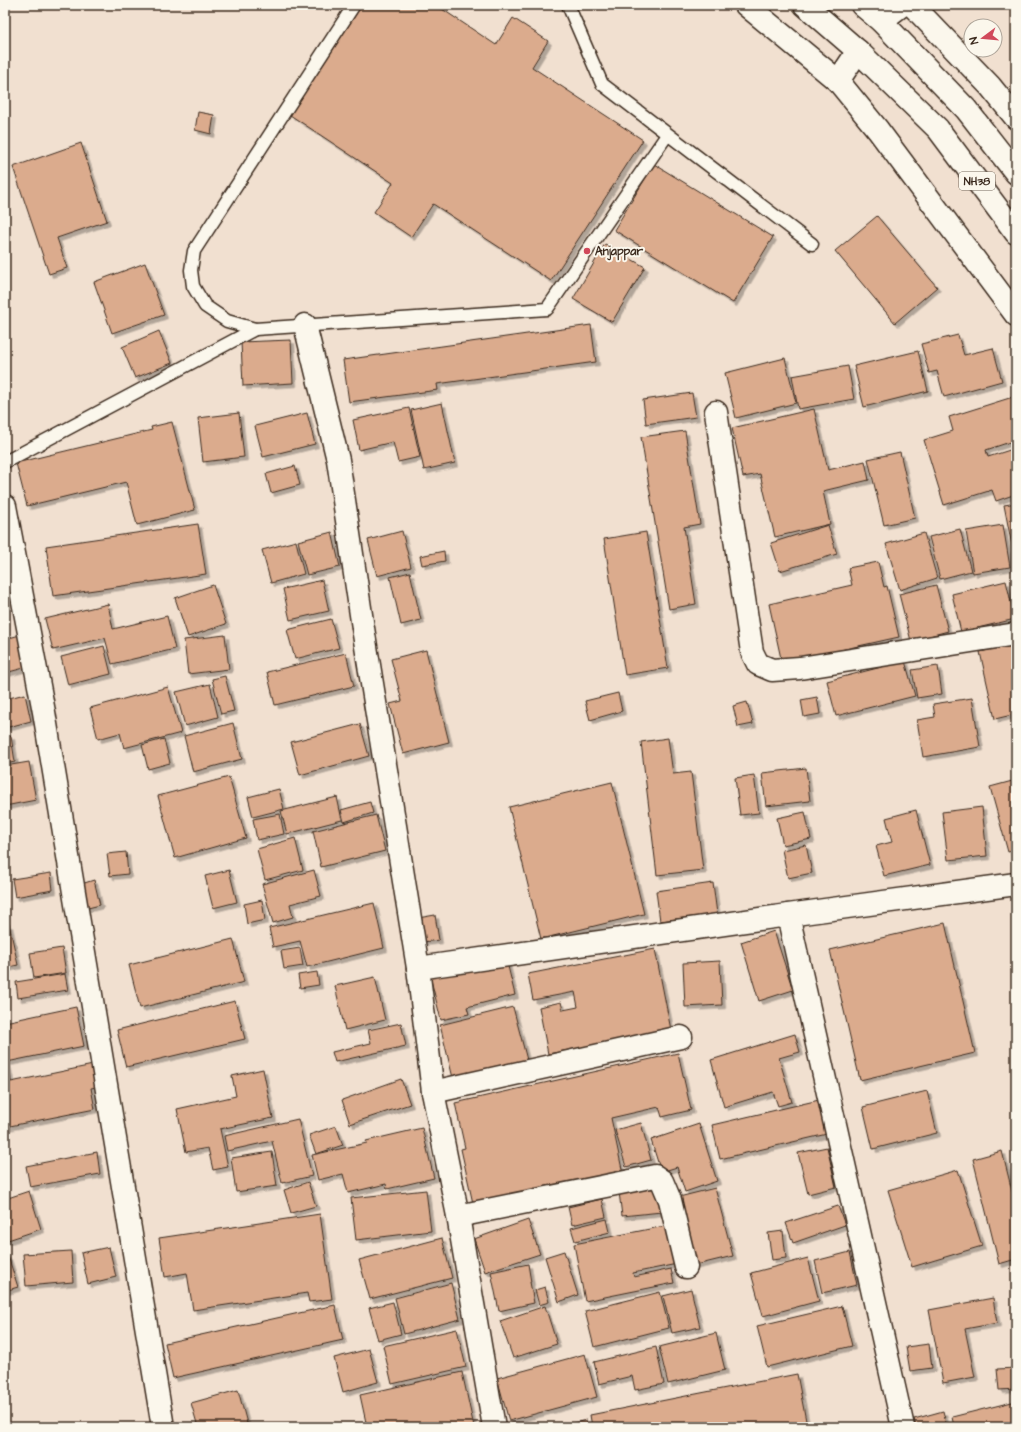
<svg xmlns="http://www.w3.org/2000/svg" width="1021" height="1432" font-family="'Architects Daughter',sans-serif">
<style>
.building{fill:#dbab8d;stroke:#3b2a1e;filter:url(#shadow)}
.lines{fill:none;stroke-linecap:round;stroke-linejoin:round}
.lane-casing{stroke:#3b2a1e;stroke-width:15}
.street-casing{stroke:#3b2a1e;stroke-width:25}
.secondary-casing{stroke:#3b2a1e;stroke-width:25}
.highway-casing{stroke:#3b2a1e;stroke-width:25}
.lane{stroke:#fbf7ec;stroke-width:12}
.street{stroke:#fbf7ec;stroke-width:22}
.secondary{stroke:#fbf7ec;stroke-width:22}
.highway{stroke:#fbf7ec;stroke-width:22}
.poi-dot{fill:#d1495b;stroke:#fbf7ec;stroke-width:1.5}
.labels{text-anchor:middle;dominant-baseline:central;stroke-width:4;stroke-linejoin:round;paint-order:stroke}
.shield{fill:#fbf7ec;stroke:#75685c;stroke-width:1}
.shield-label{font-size:11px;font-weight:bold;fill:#3b2a1e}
.poi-label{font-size:12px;font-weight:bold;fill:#3b2a1e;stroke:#fbf7ec;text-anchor:start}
</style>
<defs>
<filter id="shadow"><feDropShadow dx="3.5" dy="3.5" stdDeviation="0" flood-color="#0004"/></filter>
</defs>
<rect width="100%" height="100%" fill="#f1e0d0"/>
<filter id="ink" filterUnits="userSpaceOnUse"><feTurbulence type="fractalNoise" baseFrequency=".025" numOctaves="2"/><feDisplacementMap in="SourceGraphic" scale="8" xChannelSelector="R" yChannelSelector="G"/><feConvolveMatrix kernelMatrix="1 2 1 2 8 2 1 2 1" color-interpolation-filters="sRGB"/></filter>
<g filter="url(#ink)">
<g class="building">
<path d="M362,5h74l60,40 17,-27 35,23 -16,26 111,73 -92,141 -118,-77 -22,33 -37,-25 19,-29 -103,-68z"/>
<path d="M198,112l16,3 -3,19 -16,-4z"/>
<path d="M81,143l26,78 -50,17 10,30 -18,6 -36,-107z"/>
<path d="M654,164l119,73 -40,66 -119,-73z"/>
<path d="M877,216l60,71 -42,36 -60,-72z"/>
<path d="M605,244l40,23 -33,55 -39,-23z"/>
<path d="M145,263l19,52 -52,18 -18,-51z"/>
<path d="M591,325l5,37 -159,22 1,6 -89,12 -6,-42z"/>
<path d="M159,331l13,32 -37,15 -13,-31z"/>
<path d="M958,335l6,20 29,-7 9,33 -58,16 -7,-26 -8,2 -8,-29z"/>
<path d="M291,340l2,43 -50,3 -2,-44z"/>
<path d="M918,351l10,40 -64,16 -10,-41z"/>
<path d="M785,358l11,45 -60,15 -11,-45z"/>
<path d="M848,366l6,33 -56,10 -6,-33z"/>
<path d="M692,393l4,24 -50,7 -3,-24z"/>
<path d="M1016,396v44l-30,10 2,7 28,-9v46l-20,7 -4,-11 -48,15 -20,-65 29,-9 -4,-14z"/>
<path d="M442,403l13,60 -31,7 -13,-60z"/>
<path d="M409,408l11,49 -22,5 -5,-20 -34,8 -6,-30z"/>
<path d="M814,409l14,61 37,-9 4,19 -46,11 7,33 -55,13 -15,-63 -17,3 -11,-49z"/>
<path d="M239,413l5,44 -41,5 -5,-44z"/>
<path d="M307,413l8,31 -52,13 -8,-31z"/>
<path d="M172,422l23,88 -58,15 -11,-43 -99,24 -11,-43 136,-33 -1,-3z"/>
<path d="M685,431l15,93 -16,3 12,77 -27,5 -28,-172z"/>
<path d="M900,452l15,66 -31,7 -16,-66z"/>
<path d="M295,466l5,19 -29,8 -5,-19z"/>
<path d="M1016,503v57l-1,1 -11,-56z"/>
<path d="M198,524l8,50 -153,22 -7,-50z"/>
<path d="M828,525l9,29 -57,17 -9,-28z"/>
<path d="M1003,525l7,42 -37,6 -7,-42z"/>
<path d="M960,529l11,42 -31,8 -11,-42z"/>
<path d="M402,531l9,36 -34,9 -9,-36z"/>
<path d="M332,532l8,35 -33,8 -9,-34z"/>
<path d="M646,532l22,136 -43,7 -21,-136z"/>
<path d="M924,533l13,45 -37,12 -14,-46z"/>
<path d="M296,541l8,33 -33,9 -9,-33z"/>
<path d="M444,551l1,10 -23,4 -2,-9z"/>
<path d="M878,562l6,25 3,-1 12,51 -117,26 -13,-59 83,-19 -4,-17z"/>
<path d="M410,572l11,48 -20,5 -11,-48z"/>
<path d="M322,580l7,31 -39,9 -7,-31z"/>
<path d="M1006,581l9,38 -54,13 -9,-38z"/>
<path d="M213,585l13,39 -38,13 -13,-39z"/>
<path d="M936,585l12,46 -37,10 -12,-47z"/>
<path d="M108,604l5,25 54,-13 8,33 -63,15 -7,-26 -52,12 -8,-31z"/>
<path d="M331,619l8,29 -44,11 -8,-29z"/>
<path d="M20,635l8,32 -23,6v-34z"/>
<path d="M225,635l4,34 -41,5 -4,-34z"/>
<path d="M1015,644l1,70 -21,5 -15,-67z"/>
<path d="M104,646l7,28 -43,11 -7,-28z"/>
<path d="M426,650l23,92 -46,12 -13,-50 12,-3 -11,-42z"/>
<path d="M346,653l8,33 -79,19 -8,-33z"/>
<path d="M905,661l10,35 -79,20 -9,-35z"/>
<path d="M938,666l4,28 -25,4 -5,-28z"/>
<path d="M225,676l9,35 -13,3 -9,-35z"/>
<path d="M210,684l8,33 -33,9 -9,-34z"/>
<path d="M168,687l13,46 -57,15 -4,-15 -22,6 -8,-31z"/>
<path d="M618,693l4,18 -32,9 -5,-19z"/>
<path d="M25,694l6,27 -26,7v-29z"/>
<path d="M817,697l3,17 -16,3 -3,-17z"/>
<path d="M972,698l8,49 -57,10 -6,-37 18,-3 -2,-13z"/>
<path d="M747,702l6,22 -15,3 -5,-21z"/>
<path d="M233,723l9,36 -49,13 -9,-36z"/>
<path d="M360,724l9,32 -69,19 -9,-33z"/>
<path d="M11,736l4,26 -10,2v-27z"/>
<path d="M668,738l5,36 18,-2 12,98 -46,5 -16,-133z"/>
<path d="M164,739l6,24 -22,6 -6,-24z"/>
<path d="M29,762l7,38 -31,6v-40z"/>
<path d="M806,768l4,33 -44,5 -4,-33z"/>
<path d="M754,775l5,38 -19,2 -5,-37z"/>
<path d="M229,777l17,61 -71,20 -17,-62z"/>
<path d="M1016,780v70l-8,2 -18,-65z"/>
<path d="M612,782l32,132 -103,25 -32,-132z"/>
<path d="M279,789l5,20 -31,8 -5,-20z"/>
<path d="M337,797l5,23 -55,14 -6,-23z"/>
<path d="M370,802l3,11 -29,9 -3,-12z"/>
<path d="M982,807l5,49 -39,4 -6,-48z"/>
<path d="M916,810l14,55 -46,11 -8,-30 16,-4 -6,-24z"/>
<path d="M805,812l6,27 -28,6 -6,-27z"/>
<path d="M280,814l4,20 -27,6 -4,-21z"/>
<path d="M376,815l9,36 -64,16 -8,-36z"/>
<path d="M295,838l8,32 -38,10 -8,-31z"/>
<path d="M806,845l6,28 -24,5 -6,-28z"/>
<path d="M126,852l2,22 -18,2 -3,-22z"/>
<path d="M229,870l8,32 -24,6 -8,-32z"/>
<path d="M314,870l7,26 -31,8 3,13 -20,6 -11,-39z"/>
<path d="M51,873l2,17 -38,7 -3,-18z"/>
<path d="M94,880l6,25 -16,4 -6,-24z"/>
<path d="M713,883l4,31 -57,7 -4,-30z"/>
<path d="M262,900l3,20 -18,4 -3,-20z"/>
<path d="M374,903l10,45 -77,19 -7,-26 -27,6 -4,-19z"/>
<path d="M435,915l4,25 -16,2 -5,-24z"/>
<path d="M945,923l30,130 -115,27 -30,-130z"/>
<path d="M9,924l9,41 -13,3v-43z"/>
<path d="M774,931l19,59 -34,11 -18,-59z"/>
<path d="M233,939l11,43 -104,26 -11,-43z"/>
<path d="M62,948l4,25 -32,5 -4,-25z"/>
<path d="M300,948l3,18 -19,3 -3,-18z"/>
<path d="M655,949l16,81 -123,24 -9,-47 22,-5 2,8 15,-3 -3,-15 -42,8 -5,-26z"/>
<path d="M506,958l9,37 -48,12 2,7 -28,6 -11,-44z"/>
<path d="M720,961l2,44 -37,2 -2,-44z"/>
<path d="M317,972l2,13 -19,3 -2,-13z"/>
<path d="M65,974l3,16 -50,8 -2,-16z"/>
<path d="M375,977l10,43 -40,10 -10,-44z"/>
<path d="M235,1001l10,38 -119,28 -9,-37z"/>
<path d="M76,1007l8,39 -77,16 4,20 82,-17 4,22 -6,1 4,21 -90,18v-105z"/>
<path d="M513,1007l14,53 -74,18 -13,-53z"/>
<path d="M401,1023l5,23 -71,16 -3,-10 39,-9 -3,-13z"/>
<path d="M795,1034l5,18 -21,6 13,44 -14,4 -5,-14 -49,15 -13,-47z"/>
<path d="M678,1053l13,57 -29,7 -3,-10 -48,11 12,56 -149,34 -13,-59 4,-1 -10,-45z"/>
<path d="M263,1069l10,49 -53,11 8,38 -15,3 -5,-22 -22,4 -9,-43 59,-13 -4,-20z"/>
<path d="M401,1079l9,25 -60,20 -8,-24z"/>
<path d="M927,1091l10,42 -64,16 -10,-42z"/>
<path d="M819,1100l8,34 -107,25 -8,-34z"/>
<path d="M298,1119l14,57 -30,7 -10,-42 -45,10 -3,-15z"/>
<path d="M641,1123l10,37 -25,7 -11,-37z"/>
<path d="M699,1124l18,57 -32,11 -8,-25 -16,5 -10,-32z"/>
<path d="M336,1126l7,19 -27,9 -7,-19z"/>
<path d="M422,1128l12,50 -47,11 -1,-5 -38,9 -5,-19 -25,6 -6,-25 55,-12 -1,-2z"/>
<path d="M827,1147l9,40 -28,7 -10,-41z"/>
<path d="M1002,1151l14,56v52l-17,5 -26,-105z"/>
<path d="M97,1152l3,22 -70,13 -4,-21z"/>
<path d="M272,1152l5,34 -41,6 -5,-34z"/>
<path d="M958,1170l24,76 -70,21 -24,-77z"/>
<path d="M308,1182l8,24 -25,7 -7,-23z"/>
<path d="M659,1188l3,24 -40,4 -3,-24z"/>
<path d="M715,1188l18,68 -41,10 -17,-68z"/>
<path d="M426,1190l5,41 -75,9 -5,-42z"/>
<path d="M29,1191l12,38 -36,12v-42z"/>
<path d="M602,1199l4,18 -34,8 -4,-18z"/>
<path d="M838,1206l7,19 -52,18 -7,-20z"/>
<path d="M320,1214l12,85 -23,3 -2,-9 -114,17 -6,-37 -22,4 -6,-39z"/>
<path d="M607,1219l3,13 -35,9 -4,-13z"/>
<path d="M528,1220l12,34 -55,18 -11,-33z"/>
<path d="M670,1225l7,39 -44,9 1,4 37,-8 3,14 -89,18 -11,-57z"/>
<path d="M783,1231l3,27 -14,2 -4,-27z"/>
<path d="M442,1238l10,40 -82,21 -11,-39z"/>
<path d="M109,1247l7,30 -28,7 -7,-31z"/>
<path d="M71,1251l2,31 -47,4 -3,-32z"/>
<path d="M564,1251l14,44 -19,7 -14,-45z"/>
<path d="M850,1252l7,33 -35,8 -7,-32z"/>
<path d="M8,1256l10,31 -13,4v-33z"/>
<path d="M808,1258l11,43 -56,15 -12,-43z"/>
<path d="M528,1264l3,18h-1l4,21 -35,8 -8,-39z"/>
<path d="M451,1283l9,36 -56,15 -9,-36z"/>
<path d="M545,1287l4,15 -10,3 -4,-15z"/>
<path d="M691,1289l9,38 -28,6 -9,-37z"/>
<path d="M660,1292l9,36 -75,19 -9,-36z"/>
<path d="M993,1298l4,25 -32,6 10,48 -32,6 -14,-73z"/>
<path d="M393,1302l8,32 -23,6 -9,-32z"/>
<path d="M335,1305l8,35 -170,38 -8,-35z"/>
<path d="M545,1306l12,38 -44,14 -13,-37z"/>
<path d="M842,1306l10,40 -85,21 -10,-41z"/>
<path d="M457,1329l9,38 -74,17 -9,-38z"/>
<path d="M716,1333l9,37 -57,14 -9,-37z"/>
<path d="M929,1344l3,24 -22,3 -4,-24z"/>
<path d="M656,1347l8,37 -29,6 -3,-14 -33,8 -5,-22z"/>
<path d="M369,1349l9,33 -35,10 -9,-34z"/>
<path d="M585,1354l12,43 -88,24 -12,-43z"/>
<path d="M1016,1368v21l-17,1 -2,-21z"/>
<path d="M462,1372l12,55h-107l-7,-32z"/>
<path d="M797,1374l10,52 -215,1 -2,-12z"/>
<path d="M238,1390l10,37h-50l-7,-24z"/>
<path d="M1016,1401v26h-62l-2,-10z"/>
<path d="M943,1411l4,16h-31l-2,-8z"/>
<path d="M586,1420l2,7h-28z"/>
</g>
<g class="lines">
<defs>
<g id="lane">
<path d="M354,5l-160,246 -3,19 2,16 12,20 22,15 28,8 292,-20 120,-174"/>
<path d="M568,5l34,79 210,160"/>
<path d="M5,462l250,-133"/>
</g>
<g id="street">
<path d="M305,325l33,135 25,168 55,340 15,124 25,124 36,211"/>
<path d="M716,412l36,240 6,12 14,6 28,-2 216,-34"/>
<path d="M5,506l39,206 119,715"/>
<path d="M788,915l115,512"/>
<path d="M418,968l370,-53 228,-31"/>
<path d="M433,1092l248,-55"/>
<path d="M458,1216l197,-40 7,5 8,19 16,67"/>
</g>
<g id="secondary">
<path d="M746,5l92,76 40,49 138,185"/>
<path d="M912,5l78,81 26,32"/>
</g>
<g id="highway">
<path d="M805,5l53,46 80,78 78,104"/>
<path d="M862,5l19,16 85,88 50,64"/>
<path d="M881,21l21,-16"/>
<path d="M838,81l20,-30"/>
</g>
</defs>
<use href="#lane" class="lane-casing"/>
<use href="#street" class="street-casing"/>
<use href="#secondary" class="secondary-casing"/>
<use href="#highway" class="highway-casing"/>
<use href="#lane" class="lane"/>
<use href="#street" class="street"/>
<use href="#secondary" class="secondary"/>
<use href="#highway" class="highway"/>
</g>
</g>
<circle class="poi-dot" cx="587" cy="251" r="4"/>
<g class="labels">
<rect class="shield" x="959" y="172" width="36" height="18" rx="3"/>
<g class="shield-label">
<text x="977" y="181">NH38</text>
</g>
<g class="poi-label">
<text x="595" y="251">Anjappar</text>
</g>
</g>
<rect width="1021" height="1432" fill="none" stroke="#fbf7ec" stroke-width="20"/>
<rect x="10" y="10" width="1001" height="1412" fill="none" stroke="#3b2a1e" stroke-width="1.5" filter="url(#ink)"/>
<g transform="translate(983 38) rotate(254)"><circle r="19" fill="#fbf7ec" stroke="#aea59a"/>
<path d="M0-3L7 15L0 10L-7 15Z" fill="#d1495b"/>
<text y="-6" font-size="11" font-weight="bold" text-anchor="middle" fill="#3b2a1e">N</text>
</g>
</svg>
